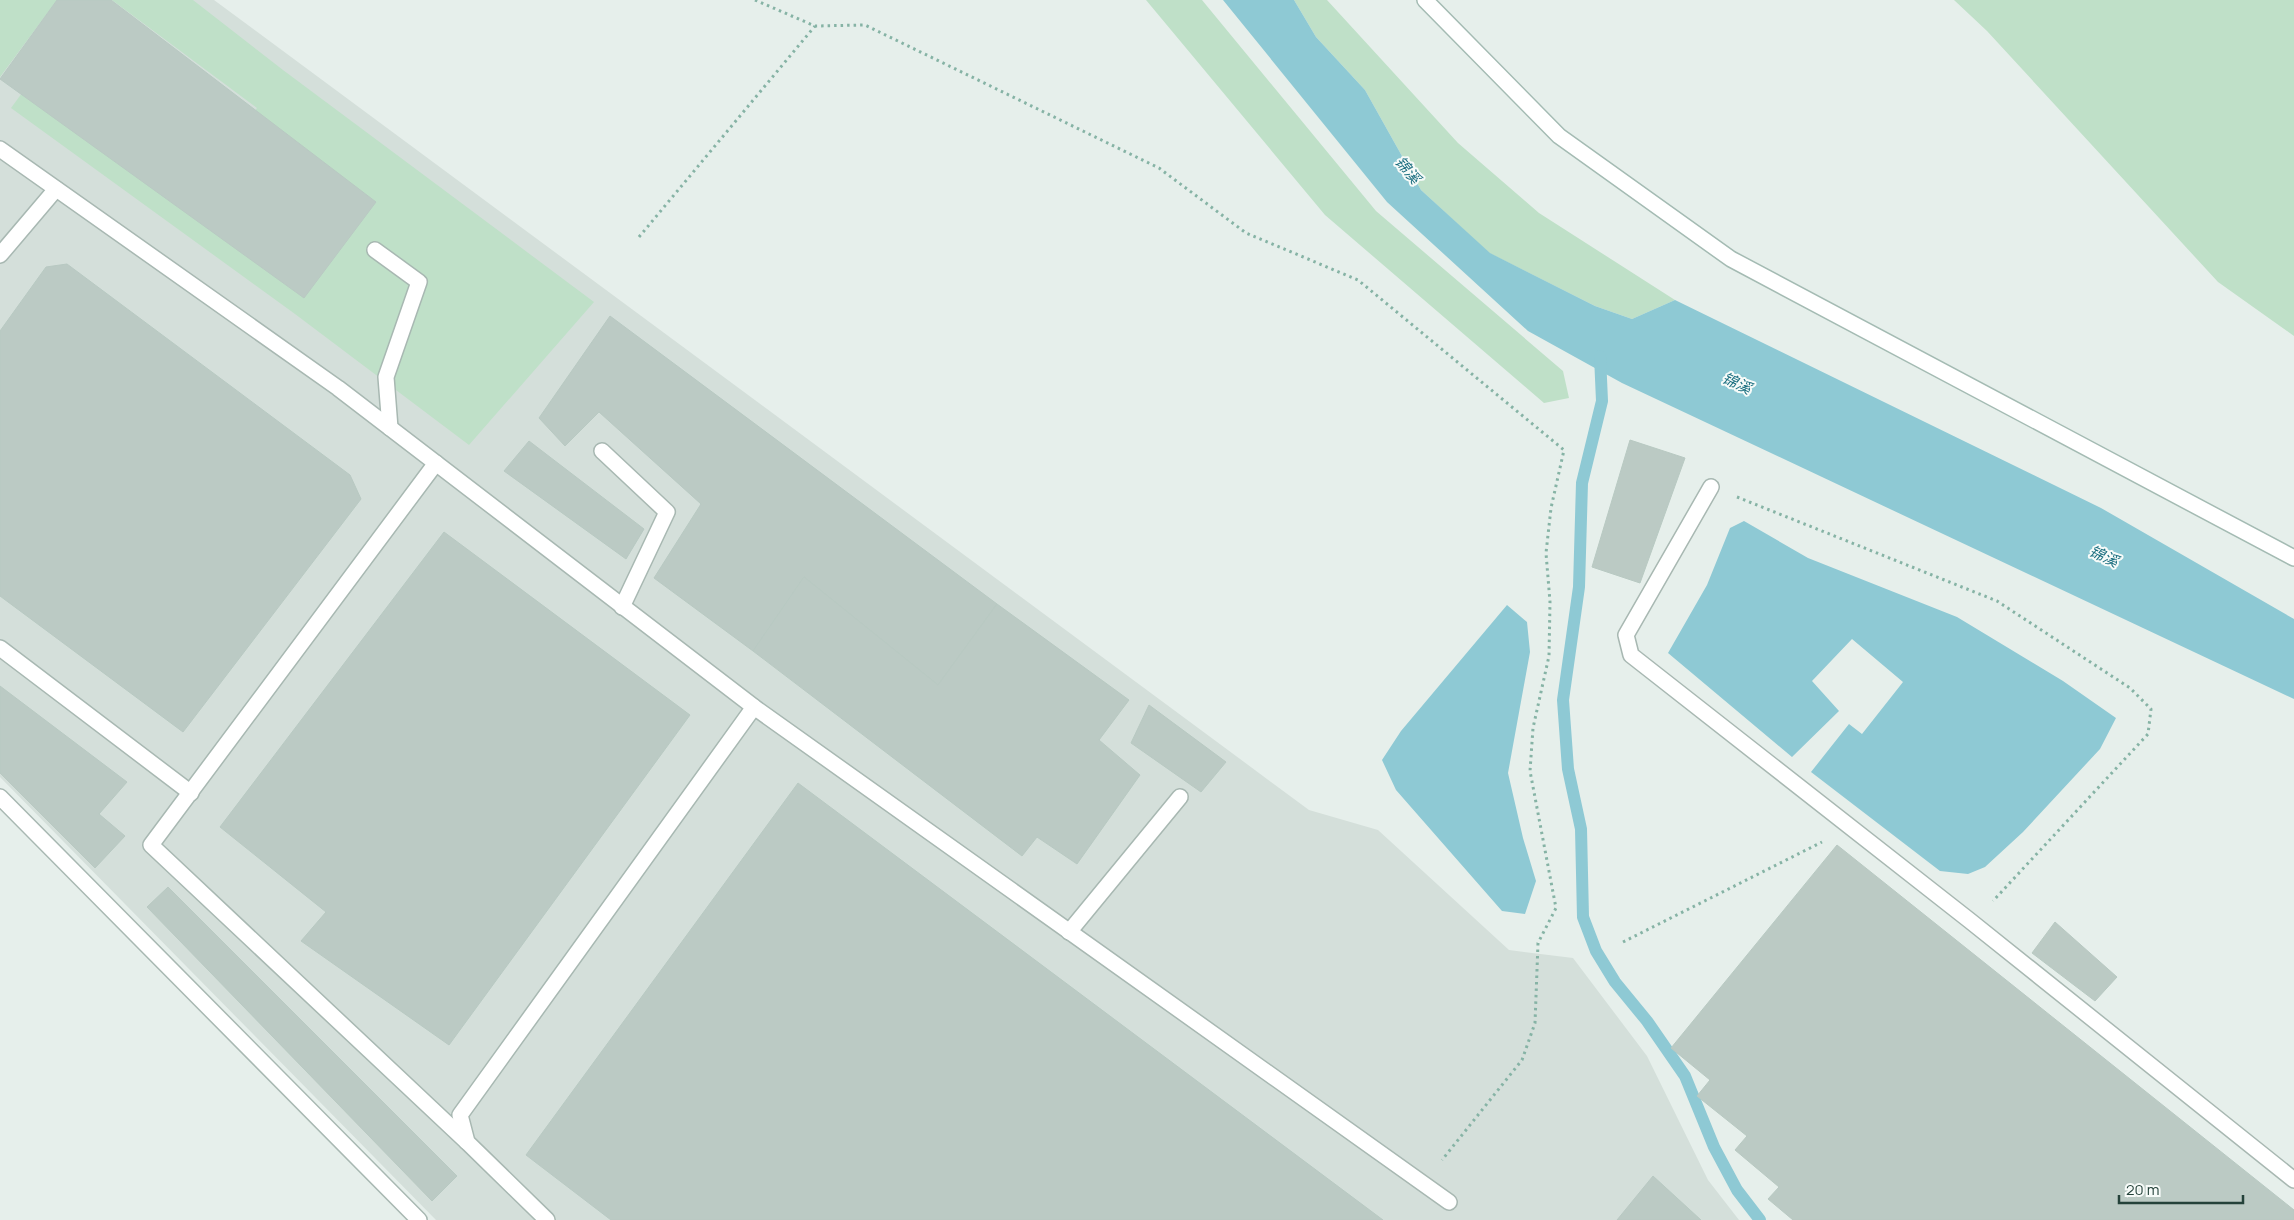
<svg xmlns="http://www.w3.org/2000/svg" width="2294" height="1220" font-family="Manrope,'Noto Sans SC',sans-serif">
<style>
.built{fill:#d4dfda}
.green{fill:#bfe0c8}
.water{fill:#8ec9d4}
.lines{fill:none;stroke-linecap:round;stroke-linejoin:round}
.stream{stroke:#8ec9d4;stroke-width:12}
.building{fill:#bbcac4;stroke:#b8c9c2}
.lane-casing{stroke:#a8b8b2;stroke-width:18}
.street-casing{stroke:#a8b8b2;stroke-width:18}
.secondary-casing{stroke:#a4bbb3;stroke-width:18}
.path{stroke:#86b3a5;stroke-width:3;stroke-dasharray:2.5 4;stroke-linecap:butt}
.lane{stroke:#fff;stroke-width:15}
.street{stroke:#fff;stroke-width:15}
.secondary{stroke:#fff;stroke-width:15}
.labels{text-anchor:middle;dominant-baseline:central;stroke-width:4;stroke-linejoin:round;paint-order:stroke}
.water-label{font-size:15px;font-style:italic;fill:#1c6f80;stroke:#f7fbf9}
</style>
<rect width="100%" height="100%" fill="#e6efeb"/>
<path class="built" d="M0,0h214l1095,810 69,20 131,120 64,8 74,98 61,124 31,40h-1303l-436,-443z"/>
<g class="green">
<path d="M0,0h57l-57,77z"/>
<path d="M112,0h81l90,70 311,232 -125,143 -174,-131 -284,-206 47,-64 159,121 40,-57z"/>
<path d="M1146,0h56l174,211 187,160 6,27 -25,5 -219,-188z"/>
<path d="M1294,0h33l131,143 81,70 136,87 -43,19 -37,-13 -106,-53 -68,-63 -56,-100 -49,-53z"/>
<path d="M1954,0h340v336l-76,-54 -231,-251z"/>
</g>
<g class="water">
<path d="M1223,0h71l22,37 49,53 56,100 69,63 105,53 37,13 43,-19 426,208 193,111v80l-672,-316 -94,-52 -141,-129z"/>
<path d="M1744,521l64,37 149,59 106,64 53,37 -16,31 -77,83 -38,35 -17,7 -28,-3 -129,-99 38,-48 13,10 41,-52 -51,-43 -40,42 27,30 -47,46 -124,-104 39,-68 23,-57z"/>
<path d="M1507,605l20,17 3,30 -22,121 15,65 13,43 -11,33 -23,-3 -106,-121 -14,-30 19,-29z"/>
</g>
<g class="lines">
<path class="stream" d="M1600,356l2,45 -20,82 -3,104 -16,113 5,69 13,60 2,88 13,34 19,31 32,39 38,55 29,71 23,43 23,30"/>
</g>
<g class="building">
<path d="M57,0h54l265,202 -72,96 -304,-219z"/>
<path d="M67,264l283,211 11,24 -178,233 -183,-136v-265l46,-64z"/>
<path d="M610,316l387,288 -59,81 -134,-108 -51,74 -99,-73 47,-74 -102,-92 -34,34 -26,-28z"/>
<path d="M1630,440l55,18 -45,125 -48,-16z"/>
<path d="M529,441l115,88 -18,30 -122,-88z"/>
<path d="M444,532l246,183 -241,330 -148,-104 25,-29 -106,-85z"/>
<path d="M804,577l134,108 59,-81 132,96 -30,40 41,35 -63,89 -40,-27 -15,19 -269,-205z"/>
<path d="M0,686l127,96 -28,32 26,22 -30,32 -95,-95z"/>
<path d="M1149,705l77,57 -25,30 -70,-49z"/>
<path d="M798,783l585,437h-772l-85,-65z"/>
<path d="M1837,845l457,365v10h-501l-25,-21 11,-12 -44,-37 12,-14 -50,-40 13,-16 -39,-32z"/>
<path d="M168,887l289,289 -25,25 -285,-294z"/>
<path d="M2055,922l62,55 -22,24 -63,-48z"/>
<path d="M1653,1176l48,44h-84z"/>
</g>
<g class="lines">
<defs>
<g id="lane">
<path d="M375,250l44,32 -33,95 4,51"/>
<path d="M0,255l56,-66"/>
<path d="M602,451l65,61 -45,95"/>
<path d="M1711,487l-85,148 5,20 338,265 325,260"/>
<path d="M0,648l191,145"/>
<path d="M0,797l419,423"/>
<path d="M1069,932l111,-135"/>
</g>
<g id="street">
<path d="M0,149l338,239 416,319 695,495"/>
<path d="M436,463l-285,382 316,297"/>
<path d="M547,1220l-80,-78 -7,-27 294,-408"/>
</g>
<path id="secondary" d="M1425,0l134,136 172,123 563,299"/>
</defs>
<use href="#lane" class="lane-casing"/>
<use href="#street" class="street-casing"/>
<use href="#secondary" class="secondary-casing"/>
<g class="path">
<path d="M755,0l60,26 50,-1 294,143 87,65 112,47 206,170 -13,58 -5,45 4,49 -1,54 -16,72 -3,43 26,137 -18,35 -3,80 -13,37 -80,100"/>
<path d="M639,237l176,-211"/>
<path d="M1737,497l260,104 133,87 21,21 -3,25 -155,167"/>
<path d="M1623,942l199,-100"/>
</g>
<use href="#lane" class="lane"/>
<use href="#street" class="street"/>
<use href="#secondary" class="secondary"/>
</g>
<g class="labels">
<g class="water-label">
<text transform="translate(1408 170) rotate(50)">锦溪</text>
<text transform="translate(1737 383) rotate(25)">锦溪</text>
<text transform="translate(2104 556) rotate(25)">锦溪</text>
</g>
</g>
<path d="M2119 1195v8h124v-8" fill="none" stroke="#24423a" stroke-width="2.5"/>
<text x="2126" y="1195" font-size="15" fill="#24423a" stroke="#f7fbf9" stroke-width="4" paint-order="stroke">20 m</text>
</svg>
